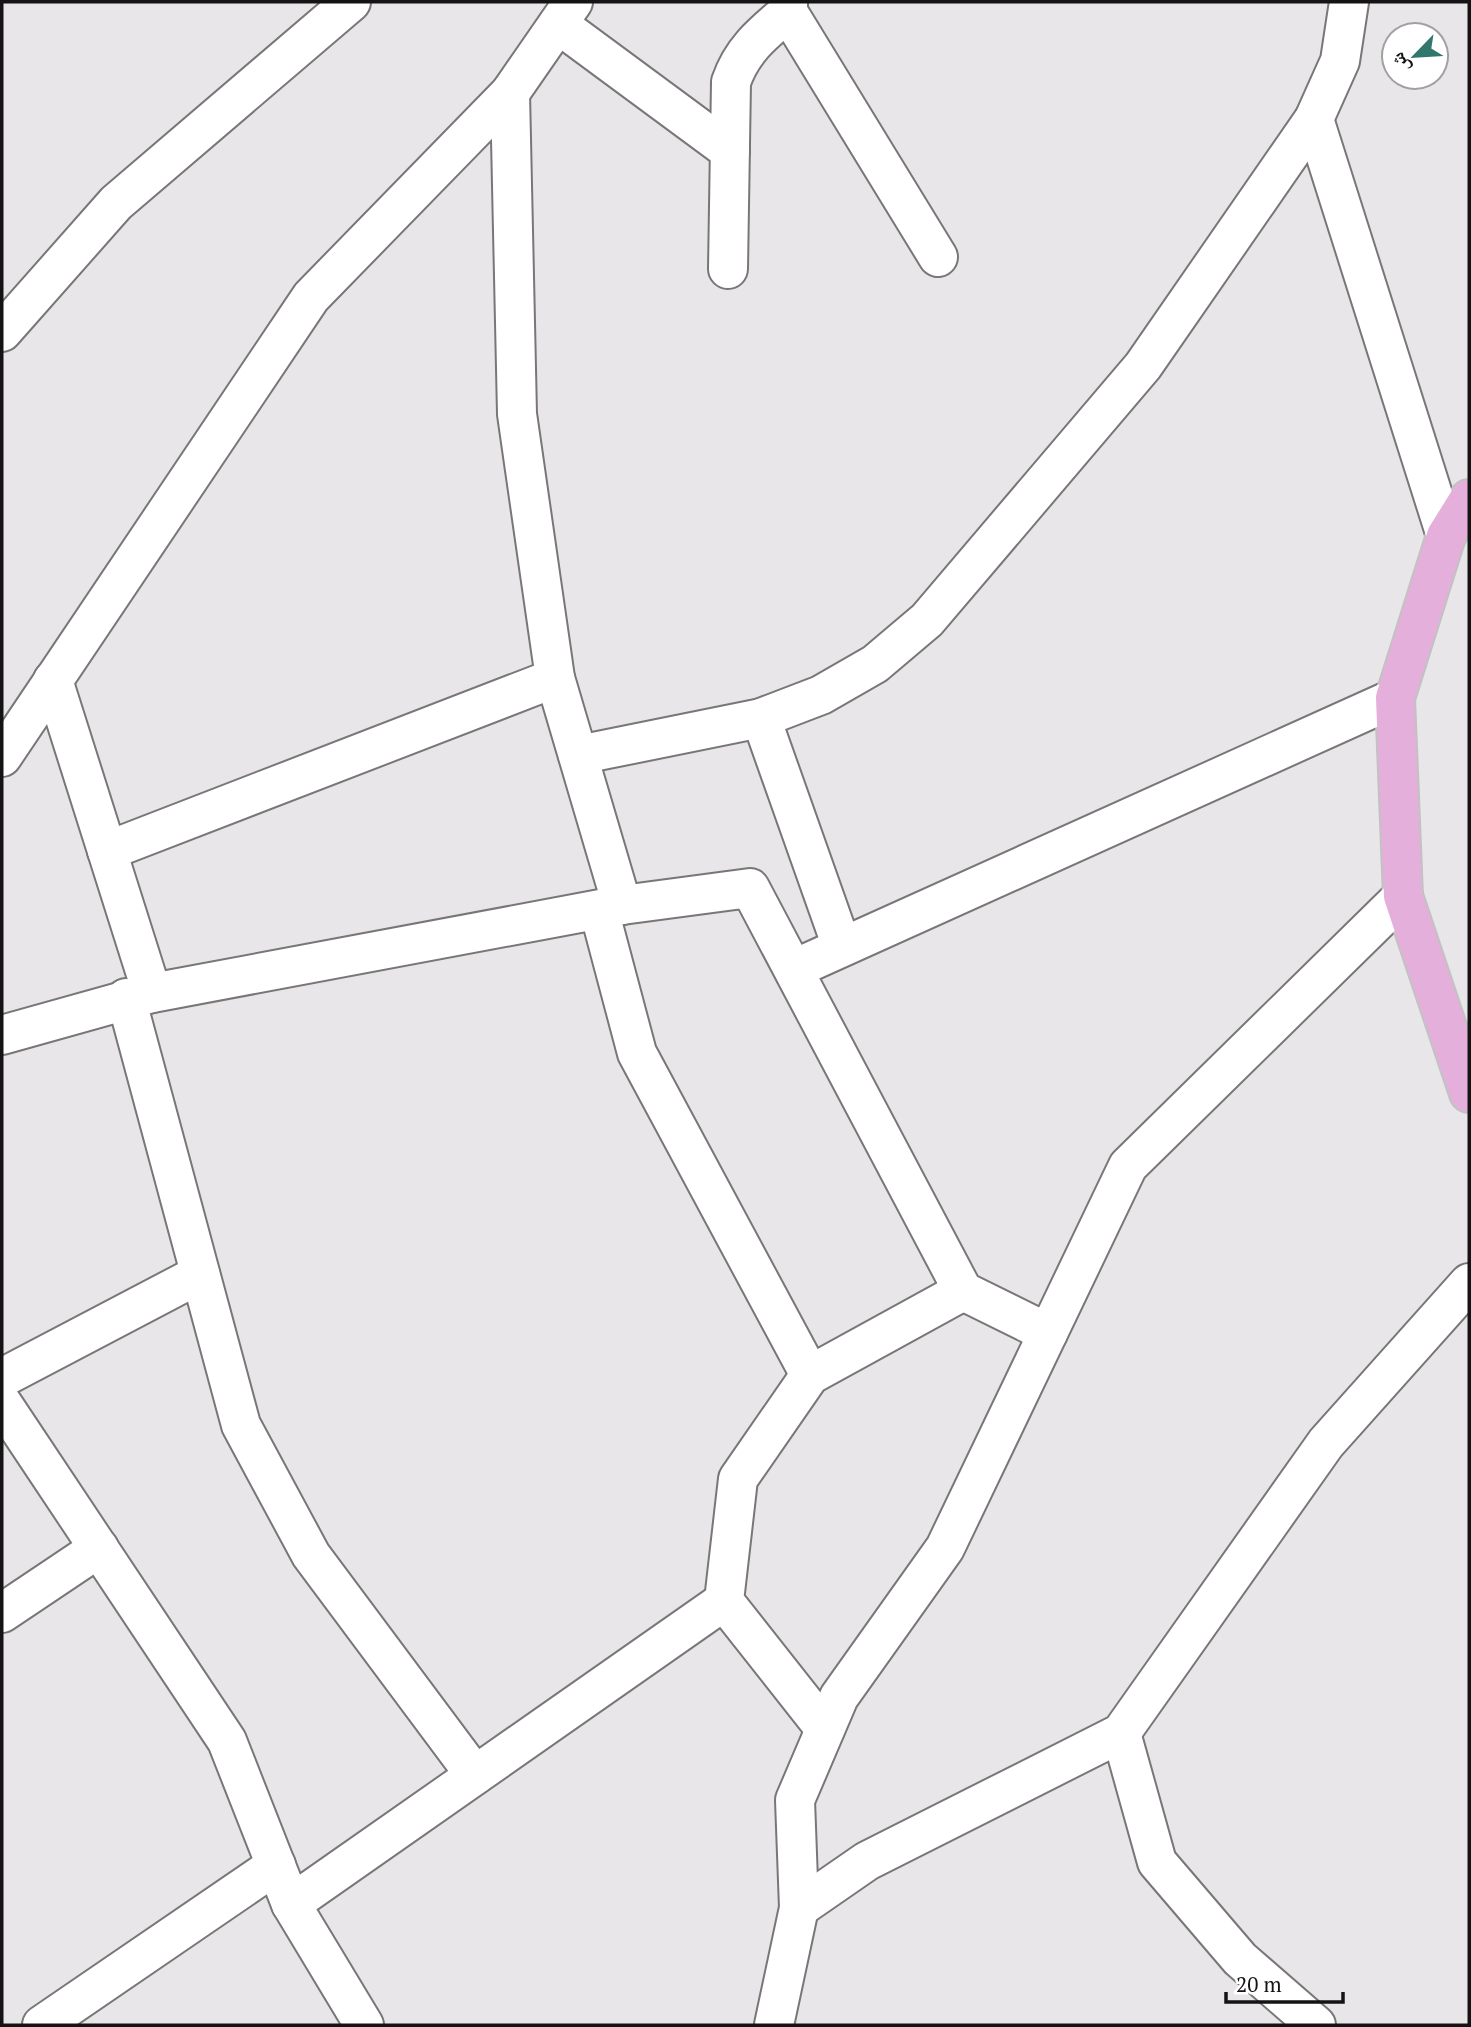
<svg xmlns="http://www.w3.org/2000/svg" width="1471" height="2027" font-family="'PT Serif','Noto Naskh Arabic',serif">
<style>
.lines{fill:none;stroke-linecap:round;stroke-linejoin:round}
.minor-casing{stroke:#797678;stroke-width:42}
.major-casing{stroke:#c2c2c2;stroke-width:42}
.minor{stroke:#fff;stroke-width:38}
.major{stroke:#e5afdc;stroke-width:38}
</style>
<rect width="100%" height="100%" fill="#e9e6e9"/>
<g class="lines">
<defs>
<g id="minor">
<path d="M788,2v10l150,245"/>
<path d="M558,24l172,127"/>
<path d="M510,93l7,321 38,264 67,227"/>
<path d="M1314,119l132,417"/>
<path d="M728,269l3,-187c11,-32 31,-48 57,-70"/>
<path d="M2,332l114,-129 235,-201"/>
<path d="M53,680l99,313"/>
<path d="M761,718l81,229"/>
<path d="M578,755l183,-37 60,-23 54,-31 52,-44 216,-254 171,-247 26,-58 9,-59"/>
<path d="M2,757l309,-460 199,-204 63,-91"/>
<path d="M107,851l448,-173"/>
<path d="M599,910l38,143 173,322"/>
<path d="M794,969l601,-271"/>
<path d="M126,998l115,427 70,130 164,220"/>
<path d="M2,1035l150,-42 470,-88 128,-17 213,403 85,42"/>
<path d="M2,1378l198,-104"/>
<path d="M2,1403l225,338 64,163 73,121"/>
<path d="M2,1613l97,-65"/>
<path d="M825,1729l-101,-128 14,-122 72,-104 153,-84"/>
<path d="M1121,1733l36,129 83,97 76,66"/>
<path d="M291,1904l433,-303"/>
<path d="M799,1908l68,-47 254,-128 205,-290 143,-160"/>
<path d="M42,2025l234,-160"/>
<path d="M774,2025l25,-117 -4,-108 44,-103 106,-149 183,-382 275,-270"/>
</g>
<path id="major" d="M1469,499l-23,37 -51,162 8,198 66,197"/>
</defs>
<use href="#minor" class="minor-casing"/>
<use href="#major" class="major-casing"/>
<use href="#minor" class="minor"/>
<use href="#major" class="major"/>
</g>
<rect width="1471" height="2027" fill="none" stroke="#151414" stroke-width="7"/>
<g transform="translate(1415 56) rotate(245)"><circle r="33" fill="#ffffff" stroke="#a1a1a1" stroke-width="2"/>
<path d="M0-5L12 26L0 18L-12 26Z" fill="#31776e"/>
<text y="-10" font-size="19" font-weight="bold" text-anchor="middle" fill="#151414">ش</text>
</g>
<path d="M1226 1992v10h117v-10" fill="none" stroke="#151414" stroke-width="3.5"/>
<text x="1236" y="1992" font-size="21" fill="#151414" stroke="#ffffff" stroke-width="5" paint-order="stroke">20 m</text>
</svg>
